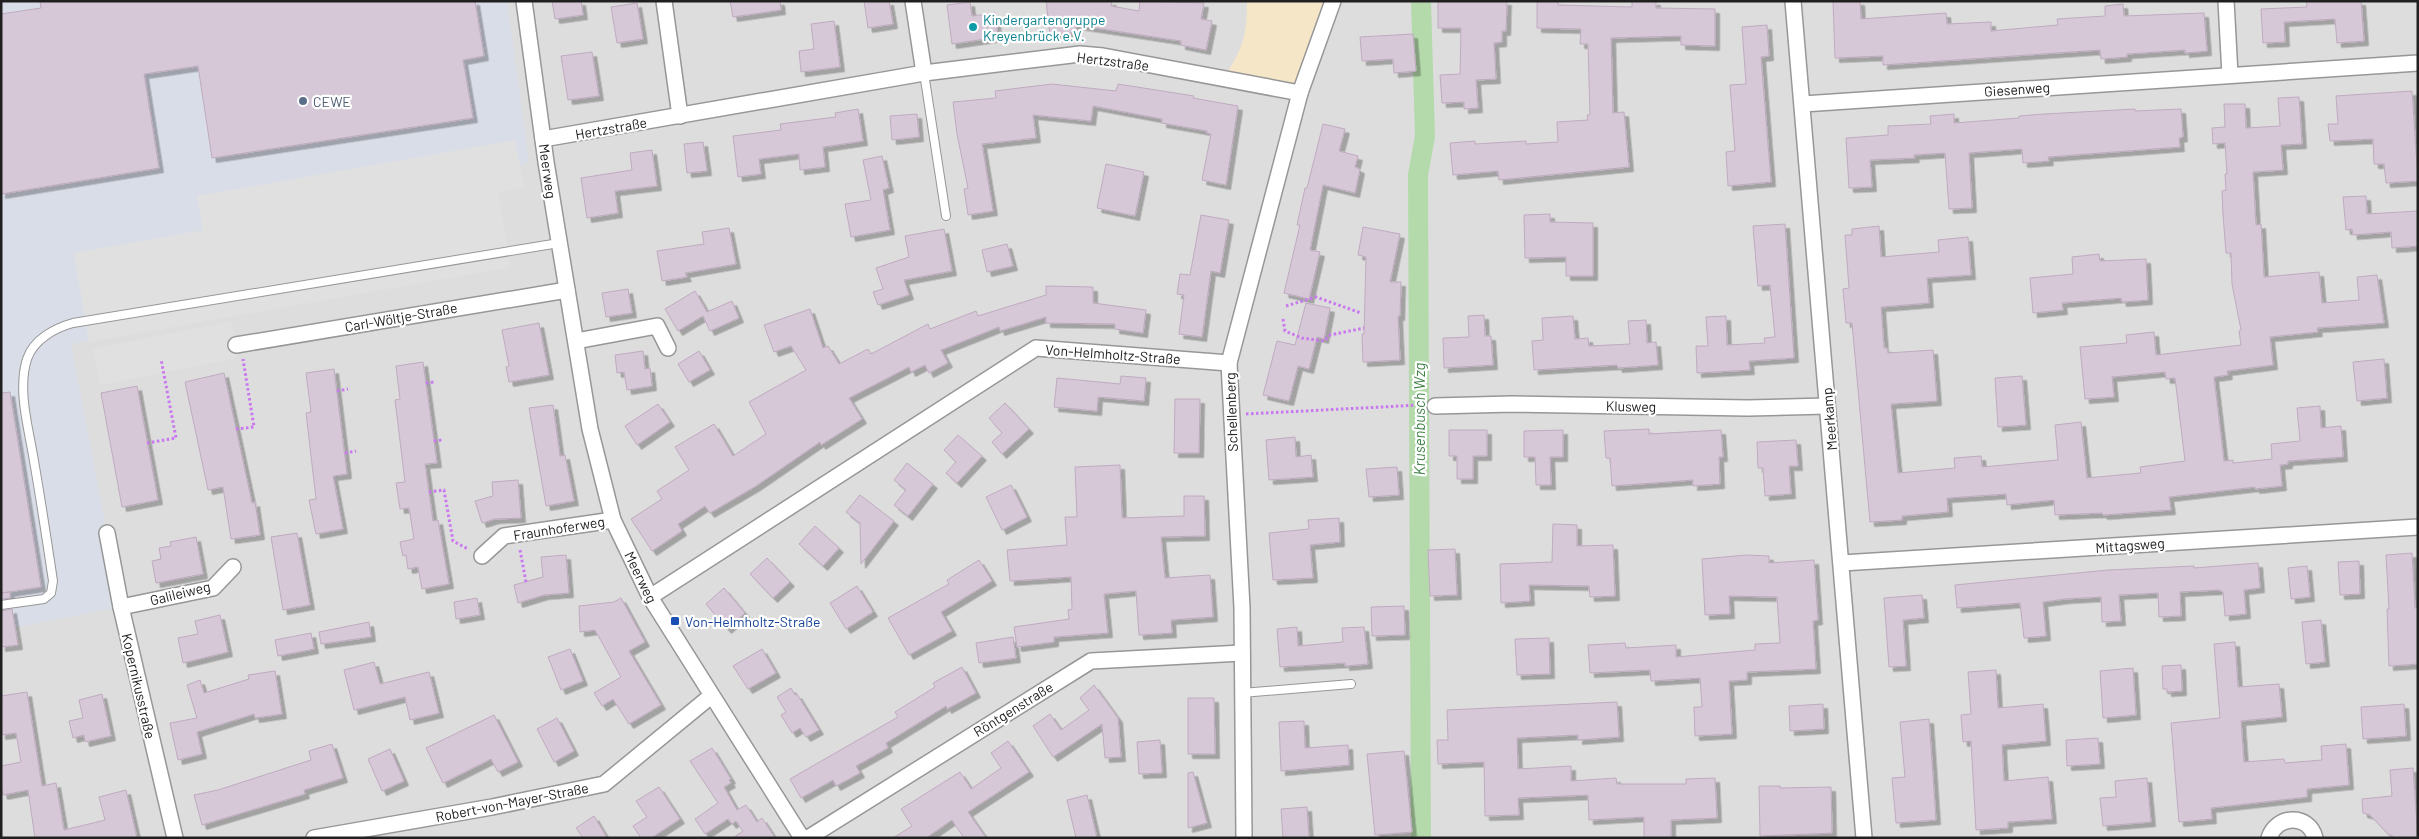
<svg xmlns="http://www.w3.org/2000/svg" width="2419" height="839" font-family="Barlow,sans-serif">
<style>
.residential{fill:#ddddde}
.industrial{fill:#d9dde8}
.park{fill:#f6e6c8}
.parking{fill:#e0e0e0}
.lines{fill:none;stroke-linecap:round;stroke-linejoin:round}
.canal{stroke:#b4daab;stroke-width:20}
.building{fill:#d6c8d6;stroke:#c0aac0;filter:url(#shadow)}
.lane-casing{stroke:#979797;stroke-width:10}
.street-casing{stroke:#979797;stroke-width:18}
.path{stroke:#ca78ef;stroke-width:3;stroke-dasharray:2.5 2.5;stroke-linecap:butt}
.lane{stroke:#fff;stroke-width:8}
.street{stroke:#fff;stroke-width:15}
.culture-dot{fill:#0f9aa8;stroke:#fff;stroke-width:2}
.service-dot{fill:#5c6f8a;stroke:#fff;stroke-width:2}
.transit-dot{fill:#1a4fb4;stroke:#fff;stroke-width:2}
.labels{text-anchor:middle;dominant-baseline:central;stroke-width:4.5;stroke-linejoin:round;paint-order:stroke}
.culture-label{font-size:14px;fill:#0d838f;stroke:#fff;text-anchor:start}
.street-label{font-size:14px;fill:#202020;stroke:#fff}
.service-label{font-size:14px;fill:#4e5e75;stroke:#fff;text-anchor:start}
.transit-label{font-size:14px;fill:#164399;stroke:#fff;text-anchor:start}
.water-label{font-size:15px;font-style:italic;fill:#428348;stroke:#fff}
</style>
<defs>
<filter id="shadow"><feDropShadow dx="4.5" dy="4.5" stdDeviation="0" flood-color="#0004"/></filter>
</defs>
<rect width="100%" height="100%" fill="#f0e7ed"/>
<rect class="residential" x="1" y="1" width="2417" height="837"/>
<path class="industrial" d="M1,1h506l22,161 -9,4 4,21 -26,5 13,75 -440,77 50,263 -120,23z"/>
<path class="park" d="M1247,1h79l-30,88 -69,-16c17,-27 20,-40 20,-72z"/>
<g class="parking">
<path d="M515,140l9,47 -26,5 13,75 -422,75 -15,-89 129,-23 -6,-34z"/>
<path d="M232,321l5,37 -137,27 -7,-36z"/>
</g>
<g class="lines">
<path class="canal" d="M1421,1l4,135 -7,39 3,663"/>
</g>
<g class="building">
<path d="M40,1h435l9,55 -21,4 10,58 -261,40 -14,-92 -54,8 15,94 -158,26v-180l40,-6z"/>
<path d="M552,1h29l2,14 -28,4z"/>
<path d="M730,1h50l1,9 -48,7z"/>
<path d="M864,1h25l4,23 -25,4z"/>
<path d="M1046,1h66l-1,5 28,5 1,-10 64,2 -3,16 11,2 -6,29 -25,-5v-4l-105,-16 1,7 -27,3z"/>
<path d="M1438,1h69l-1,30h-4v11l-8,1 2,36 -20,1 2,28 -14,1v-7l-22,1 -2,-28 20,-1 1,-46h-23z"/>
<path d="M1537,1h21v4l74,2v-6h24v7l59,1v37l-34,-1v-9l-70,2 2,75 11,-1 5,55 -130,13 -1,-9 -45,4 -3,-32 25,-2v3l51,-3v3l32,-2 -1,-20 31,-2 -1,-5h3l-2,-71h-8l1,-15 -44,-1z"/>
<path d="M1833,1h27l1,18 85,-6 1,11 44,-2v9l67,-6 -1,-6 48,-3v-10l18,-2 1,12 80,-3 3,38 -22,2v-3l-58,4v3l-26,2 -1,-9 -217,15v-9l-48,2z"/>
<path d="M2306,1h55l3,40 -27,2 -2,-24 -51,3 1,20 -22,1 -2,-34 46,-2z"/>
<path d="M970,2l2,14 23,-3 3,24 -46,7 -5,-39z"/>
<path d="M637,3l6,36 -26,4 -6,-36z"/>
<path d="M834,21l6,46 -39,5 -2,-21 15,-2 -3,-25z"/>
<path d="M1767,25l2,31 -8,1 10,125 -43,4 -2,-34 9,-1 -5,-66 16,-1 -4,-57z"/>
<path d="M1413,34l3,37 -22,2 -1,-14 -31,2 -2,-24z"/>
<path d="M592,52l7,44 -31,4 -7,-44z"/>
<path d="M1052,84l64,7 2,-7 76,12 -1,2 45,8 -12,79 -24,-5 9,-46 -4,-1v-2l-45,-8v-4l-69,-13 -2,15 -58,-6 3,23 -54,6 11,67 -25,4 -4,-26 4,-1 -11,-54 -4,-32 43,-4 -1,-7z"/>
<path d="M2412,91l6,90 -32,2 -2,-19h-10l-1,-25 -43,2 -2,-17h10l-2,-28z"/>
<path d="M2299,97l3,47 -21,1 2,25 -30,2 3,53 5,-1 3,53 55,-5 3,31 37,-3 -2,-23 20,-2 7,48 -67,5 1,4 -48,5 3,28 -46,6 1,4 -14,2 10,84 9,-1v3l39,-4 -1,-15 29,-3 -3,-33 23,-2 1,22 20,-2 2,31 -55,4v3l-8,1 2,21 -27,3v-2l-86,10 2,13 -68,5 -1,-2 -47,2 -1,-15 -47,5 -1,-11 -59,4 1,14 -46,4v4l-32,2 -18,-199h-6l-3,-34 6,-1 -4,-53h7v-6l27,-3 2,31 58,-5 -1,-12 30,-3 3,38 -44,3 2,25 -48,4 3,41h3l1,5 45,-3 4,51 -46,3 7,69 57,-5 -1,-10 27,-2 1,11 76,-7 -3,-35 26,-3 6,56 54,-5 -1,-6 45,-6 -10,-83 -9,1 -1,-7 -53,5 2,20 -29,2 -5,-52 47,-4 -1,-8 28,-3 2,23 85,-10 -2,-14 2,-1 -9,-46 -1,-31h-5l-3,-38 -1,-24 4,-1 -1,-16h2l-2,-31 -12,1 -1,-16 13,-1 -1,-23h21l1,24 34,-2 -2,-28z"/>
<path d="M858,109l5,32 -40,6 2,20 -25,3 -1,-16 -40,5 2,15 -23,3 -5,-41 48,-6 -1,-6 56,-7 -1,-4z"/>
<path d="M2135,109v2l46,-2 2,28 -4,1 1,9 -132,10 1,4 -26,2 -1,-14 -53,4 3,55 -23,1 -4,-56 -31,2 1,3 -45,2 2,27 -23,1 -3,-50 42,-3v-9l43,-2 -1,-8 24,-2v9l65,-5v-2l25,-2z"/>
<path d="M917,114l2,23 -27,3 -2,-24z"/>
<path d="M1323,124l22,5 -6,22 19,5 -3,11 5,2 -5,24 -32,-8 -13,65 10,2 -11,47 -25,-6 16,-68h-3l8,-37h2z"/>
<path d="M703,142l4,29 -20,2 -3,-29z"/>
<path d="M652,150l5,36 -42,5 3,22 -31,5 -6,-40 51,-8 -2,-17z"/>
<path d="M882,156l7,32 -6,2 7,40 -39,7 -6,-33 26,-4 -8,-40z"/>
<path d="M1106,164l38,8 -9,44 -38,-8z"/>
<path d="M2366,196l1,18 51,-3v35l-26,2 -1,-16 -38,3 -1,-6 -6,1 -3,-33z"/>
<path d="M1550,214v8l43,1v53h-27v-19l-41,1 -1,-43z"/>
<path d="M1201,215l28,5 -9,53 -9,-2 -9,66 -23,-3 5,-39 -7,-1 3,-20 10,1z"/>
<path d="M1785,224l9,134 -45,3 1,9 -53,3 -1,-27h12l-2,-29 20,-1 1,29 38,-2 -1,-5 11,-1 -5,-52 -12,1 -5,-60z"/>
<path d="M1363,227l37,7 -10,48h11l-1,34h-2l2,44 -37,2 -1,-28h2l2,-77 -8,-2z"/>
<path d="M729,228l7,36 -51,9 2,4 -25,4 -5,-30 47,-7 -2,-12z"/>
<path d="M944,229l8,42 -48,9 5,15 -31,10 -5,-13 10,-3 -7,-21 33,-11 -4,-21z"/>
<path d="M1007,244l6,22 -26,6 -5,-22z"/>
<path d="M2099,254l1,7 46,-2 2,41 -26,2 -1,-4 -59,5 1,7 -30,3 -3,-35 43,-4 -1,-17z"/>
<path d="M1046,286l47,1v16l53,7 -3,23 -28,-4v-5l-69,-1v-6l-46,14 -1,-4 -58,23 7,13 -19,10 -4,-8 -14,7 -2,-5 -60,31 13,21 -41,26 -1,-3 -64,44 -46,27 -5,-7 -27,18 4,7 -30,20 -21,-32 31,-20 -5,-8 32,-21 -14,-23 39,-23 19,32 33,-22 -17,-32 57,-32 -15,-24 -17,6 -10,-27 46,-16 13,39 5,-2 11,18 29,-15 3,5 57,-30 2,5 46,-18 2,5 68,-21z"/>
<path d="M628,289l4,24 -26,4 -4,-24z"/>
<path d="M695,291l12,21 25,-11 7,17 -29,13 -7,-15 -25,15 -13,-22z"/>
<path d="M1306,303l24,5 -6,31 -7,-2 -8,32 -11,-3 -9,35 -26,-6 14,-54 18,4z"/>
<path d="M1484,315l1,21h6l2,29 -49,3 -1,-30 26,-1 -1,-21z"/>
<path d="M1573,316l2,23 13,-1 1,8 41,-2 -2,-23 18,-1 1,23 9,-1 2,23 -40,3 -1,-3 -83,5 -2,-29 11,-1 -1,-22z"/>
<path d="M539,323l10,52 -40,7 -3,-15 3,-1 -7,-36z"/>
<path d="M643,351l2,18 5,-1 2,18 -25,4 -3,-18 -7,1 -2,-18z"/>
<path d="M699,351l11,19 -21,12 -11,-18z"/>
<path d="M2384,359l3,39 -30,3 -4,-39z"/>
<path d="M423,362l14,101 -12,1 8,57 5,-1 11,64 -27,5 -4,-22 -10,2 -2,-14 -3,1 -3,-14 14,-3 -5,-31 -9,1 -4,-26 9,-1 -10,-82 5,-1 -4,-33z"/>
<path d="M334,369l13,105 -14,2 10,53 -27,5 -7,-34 7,-1 -10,-86 5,-1 -5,-39z"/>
<path d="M224,373l28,130 3,-1 5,33 -29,4 -8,-52 -15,3 -23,-108z"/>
<path d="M1121,376l25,2 -2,23 -46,-4 -1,14 -43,-4 3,-29 63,6z"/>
<path d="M2022,376l4,49 -28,2 -3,-49z"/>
<path d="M137,386l21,114 -36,7 -21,-114z"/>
<path d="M10,392l31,195 -39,6 8,-1v6l-9,1v-206z"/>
<path d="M1175,399h25l-1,54h-25z"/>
<path d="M1005,403l24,26 -27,25 -10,-12 10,-9 -13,-15z"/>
<path d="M658,404l12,18 -33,23 -12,-19z"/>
<path d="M553,405l7,51 5,-1 9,46 -28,5 -17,-98z"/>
<path d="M1649,429v5l72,-4 2,27h-4l1,27 -27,2v-6l-81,6 -2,-28h-4l-2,-27z"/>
<path d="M1449,430h38v26h-14v23h-16v-23h-8z"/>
<path d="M1563,430v27h-13l1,28h-15l-1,-28h-11v-26z"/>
<path d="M958,435l24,21 -25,27 -11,-10 10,-11 -12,-12z"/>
<path d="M1295,437l1,20 15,-2 2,22 -44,3 -3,-40z"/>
<path d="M1796,440l2,26h-9l2,28 -26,2 -2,-28h-5l-1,-26z"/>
<path d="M907,463l26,21 -25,32 -14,-11 12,-15 -12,-10z"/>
<path d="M1120,465l2,53 62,-2v-20h20l1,40 -44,1 4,41 45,-3 3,42 -42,3 1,13 -33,2 -3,-44 -32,3 4,39 -54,4v5l-37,5 -3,-20 55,-8 -1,-9 4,-1 -1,-32 -61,4 -3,-31 60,-5 -2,-28h12l-2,-50z"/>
<path d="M1397,467l2,28 -30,2 -3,-28z"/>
<path d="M518,480l3,38 -26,1 -13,4 -7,-22 18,-5 -1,-14z"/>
<path d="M1011,485l16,32 -25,13 -16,-33z"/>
<path d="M860,495l34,26 -33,43 -1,-41 -14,-11z"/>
<path d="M1339,518l1,24 -30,3 3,33 -40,2 -4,-47 40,-4 -1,-9z"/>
<path d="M1553,524l24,1v21l36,-1 2,51 -25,1 -1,-11 -60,-1 1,16 -29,2 -1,-39 52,-2z"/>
<path d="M815,526l24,22 -16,18 -24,-22z"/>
<path d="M297,533l13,72 -27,5 -12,-73z"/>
<path d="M196,537l7,37 -47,9 -4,-22 9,-2 -2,-11 12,-2 -1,-4z"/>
<path d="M1455,549l2,46 -27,1 -2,-46z"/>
<path d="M2412,553l3,55h3v56l-29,2 -2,-57h2l-3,-54z"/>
<path d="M566,555l3,38 -25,2 -26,8 -4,-18 29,-8 -2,-20z"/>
<path d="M1746,555l23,1v7l45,-3 4,60 -5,1 3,48 -69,3v8l-18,1 3,53 -37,2 -1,-29h8l-2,-29 -49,3 -1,-11 -60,3 -2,-28 37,-2 1,5 50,-3v12l79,-7v-6l25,-1 -3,-46 -48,-1 1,18 -25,1 -3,-56z"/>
<path d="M767,558l23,24 -17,16 -23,-24z"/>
<path d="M979,560l13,21 -51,31 11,19 -43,24 -21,-37 61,-34 -2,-4z"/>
<path d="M2359,561l1,33 -20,1 -2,-33z"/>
<path d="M2258,563l2,25 -16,2 2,24 -21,2 -2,-24 -4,-2 -39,2 1,24 -22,1 -1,-24 -39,2 2,26 -19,1 -1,-25 -36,2 -22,3 3,34 -22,2 -4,-35 -63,5 -2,-23 153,-15 86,-4v2z"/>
<path d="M2307,566l3,31 -19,2 -3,-31z"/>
<path d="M857,586l16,26 -27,17 -16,-26z"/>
<path d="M724,588l21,25 -18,16 -21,-25z"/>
<path d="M1922,595l2,23 -21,2 3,46 -17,1 -5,-69z"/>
<path d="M477,598l3,17 -24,4 -2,-17z"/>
<path d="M621,598l24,44 -16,9 32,54 -32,19 -16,-25 -11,7 -8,-13 27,-16 -26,-47 -15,2 -1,-26 35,-4z"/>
<path d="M1404,606l1,29 -33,1 -1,-29z"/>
<path d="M12,609l6,36 -17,2v-36z"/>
<path d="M220,615l8,37 -45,11 -5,-25 20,-4 -3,-13z"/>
<path d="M2321,620l4,42 -19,2 -4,-42z"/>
<path d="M369,622l2,15 -50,7 -2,-12z"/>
<path d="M1297,627l1,19 45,-4 -1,-14 22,-1 4,37 -23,2v-3l-65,4 -3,-38z"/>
<path d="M311,633l3,16 -36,7 -3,-16z"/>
<path d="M1013,637l3,21 -37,5 -3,-20z"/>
<path d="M1549,638l1,36 -33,1 -2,-36z"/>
<path d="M2235,642l3,45 41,-3 3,33 -41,4 3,41 40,-3 1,4 37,-3 -1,-14 25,-2 3,41 -42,4v8l-96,11 1,11 -33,3 -8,-99 49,-5 -6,-74z"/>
<path d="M570,649l13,32 -22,9 -13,-33z"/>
<path d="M762,649l14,24 -28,16 -15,-23z"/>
<path d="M374,662l6,22 49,-12 10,41 -29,7 -5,-23 -51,13 -10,-40z"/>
<path d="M2181,665l1,26 -15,1v-3h-4l-1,-23z"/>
<path d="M962,667l14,26 -29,16 -1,-3 -60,37 2,5 -32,18 4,7 -24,13 -3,-6 -32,18 -11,-19 108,-62 -3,-5 40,-25 -2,-4z"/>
<path d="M2133,668l3,47 -33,3 -3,-47z"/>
<path d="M1996,670l2,38 45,-4 3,37 -44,4 2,36 44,-4 4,42 -44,3v6l-32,2 -5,-89 -8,1 -2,-27 10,-1 -3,-42z"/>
<path d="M275,671l7,43 -27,4 -1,-4 -57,18 5,22 -24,6 -8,-37 27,-5 -10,-33 13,-5 4,13 45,-14 -1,-4z"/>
<path d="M1094,685l24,33 3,39 -16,1 -3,-34 -49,33 -20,-31 17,-12 11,16 28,-20 -9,-12z"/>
<path d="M791,688l4,7 2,-1 22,36 -13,7 -6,-9 -8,5 -11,-18 5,-3 -9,-15z"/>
<path d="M27,692l15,94 14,-3 8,47 41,-10 -6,-23 27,-7 11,48h-102l-7,-48 -25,5 -2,-9v-20l20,-4 -5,-29 -15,2v-39z"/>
<path d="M102,694l9,42 -26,6 -1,-7 -11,3 -4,-17 14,-3 -4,-18z"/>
<path d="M1188,698h26l1,56h-27z"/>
<path d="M1617,702l2,35 -41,3v-5l-61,3 1,31 53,-3v15l45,-3 1,6h69v-5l29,-1 2,40 -46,2v18h-27v-21l-55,3 -1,-25 -70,3 1,17 -34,1 -1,-54 -46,2 -1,-24h11l-1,-30z"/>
<path d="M1823,704l1,25 -34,2 -1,-25z"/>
<path d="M2404,704l2,32 -43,3 -2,-32z"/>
<path d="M494,715l24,47 -20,10 -7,-13 -48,24 -17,-35z"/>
<path d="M557,718l17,33 -20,11 -17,-33z"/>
<path d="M1929,719l7,101 -40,3 -4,-45 13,-1 -5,-55z"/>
<path d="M1304,721l1,27 43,-3 1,20 -68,6 -2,-49z"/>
<path d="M2098,738l2,26 -33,2 -1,-26z"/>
<path d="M1160,740l2,33 -23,1 -2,-32z"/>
<path d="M1008,741l21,31 -61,40 18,26h-22l-12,-18 -26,18h-33l19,-12 -11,-17 59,-37 11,17 30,-21 -10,-15z"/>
<path d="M332,744l11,34 -39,12 1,4 -103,31 -8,-30 24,-5 93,-30 -2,-9z"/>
<path d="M712,748l19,31 -2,1 2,3 -7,4 13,23 9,-5 11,17 5,-4 13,20h-42l10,-7 -7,-10 -4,3 -4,-5 -23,15 -10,-15 23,-16 -28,-42z"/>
<path d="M390,749l14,32 -22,10 -14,-32z"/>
<path d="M1404,751l8,81 -37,3 -8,-81z"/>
<path d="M2413,768l5,70h-22l-8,-4 -18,-19 -7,-2 -1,-14 30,-3 -2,-26z"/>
<path d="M1193,772l14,51 -19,5v-55z"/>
<path d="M2147,778l4,44 -48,4 -3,-28 16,-1 -1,-16z"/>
<path d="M1759,786h21v2l51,-1 1,46 -72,3z"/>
<path d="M659,787l21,32 -29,19h-10l-8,-12 14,-9 -11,-16z"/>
<path d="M1087,795l10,43h-21l-9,-38z"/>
<path d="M1307,807l2,31h-26l-2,-29z"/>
<path d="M594,816l13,22h-24l-7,-10z"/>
</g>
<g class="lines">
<defs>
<g id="lane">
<path d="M924,73l22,143"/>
<path d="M1,605l43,-6 7,-6 2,-12c-6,-40 -12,-80 -19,-120 -5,-32 -17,-70 -7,-102 7,-20 28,-31 46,-36l486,-80"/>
<path d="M1242,693l109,-9"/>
</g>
<g id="street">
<path d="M524,1l22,161 44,267 23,91 37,77 152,241"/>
<path d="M664,1l16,115"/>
<path d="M913,1l11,72"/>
<path d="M1793,1l71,837"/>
<path d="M2226,1l4,74"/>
<path d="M1803,104l615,-41"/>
<path d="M543,139l381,-66 156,-19 23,2 197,37"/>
<path d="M576,341l81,-15 11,22"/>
<path d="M236,345l331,-55"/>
<path d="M1435,406l77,-2 236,4 79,-2"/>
<path d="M107,533l14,74 54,231"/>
<path d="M482,556l22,-20 109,-16"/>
<path d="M1842,563l576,-36"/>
<path d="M650,597l386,-249 193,15"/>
<path d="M121,607l92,-19 20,-21"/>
<path d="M314,838l178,-31 112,-23 107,-88"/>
<path d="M808,838l283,-177 151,-8"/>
<path d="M1244,838l-2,-230 -13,-245 71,-270 33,-92"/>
<path d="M2269,838c7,-23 40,-25 46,0"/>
</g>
</defs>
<use href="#lane" class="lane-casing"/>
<use href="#street" class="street-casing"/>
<g class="path">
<path d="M1286,306l30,-9 45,16"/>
<path d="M1283,319l2,12 17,7 22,3 6,-6 34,-7"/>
<path d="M426,383l8,-1"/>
<path d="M337,391l11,-2"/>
<path d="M1246,414l174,-9"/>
<path d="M236,429l18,-2 -11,-68"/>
<path d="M434,441l8,-1"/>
<path d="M147,443l29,-5 -15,-79"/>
<path d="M345,453l11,-2"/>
<path d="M429,492l15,-2 9,51 15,8"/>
<path d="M520,550l6,32"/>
</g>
<use href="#lane" class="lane"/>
<use href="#street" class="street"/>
</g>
<circle class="culture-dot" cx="973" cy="27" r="5"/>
<circle class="service-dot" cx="303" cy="101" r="5"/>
<rect class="transit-dot" x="670" y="616" width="10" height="10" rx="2.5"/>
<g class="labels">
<g class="culture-label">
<text x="983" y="19">Kindergartengruppe<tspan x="983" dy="16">Kreyenbrück e.V.</tspan></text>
</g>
<g class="street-label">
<text transform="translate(1113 61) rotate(7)">Hertzstraße</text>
<text transform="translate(2017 89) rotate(-4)">Giesenweg</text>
<text transform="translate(611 128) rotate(-10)">Hertzstraße</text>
<text transform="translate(548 171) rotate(82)">Meerweg</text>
<text transform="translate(401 317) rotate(-10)">Carl-Wöltje-Straße</text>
<text transform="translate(1113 354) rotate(4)">Von-Helmholtz-Straße</text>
<text transform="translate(1631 406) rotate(1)">Klusweg</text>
<text transform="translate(1231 412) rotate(-92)">Schellenberg</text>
<text transform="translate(1829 419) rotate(-95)">Meerkamp</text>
<text transform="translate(559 528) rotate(-9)">Fraunhoferweg</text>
<text transform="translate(2130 545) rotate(-4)">Mittagsweg</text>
<text transform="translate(641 577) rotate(64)">Meerweg</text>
<text transform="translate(180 593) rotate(-14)">Galileiweg</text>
<text transform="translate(139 686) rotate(77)">Kopernikusstraße</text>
<text transform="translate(1013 709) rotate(-32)">Röntgenstraße</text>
<text transform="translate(512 802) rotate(-11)">Robert-von-Mayer-Straße</text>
</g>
<g class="service-label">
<text x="313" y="101">CEWE</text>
</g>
<g class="transit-label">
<text x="685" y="621">Von-Helmholtz-Straße</text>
</g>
<g class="water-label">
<text transform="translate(1419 419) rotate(-90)">Krusenbusch Wzg</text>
</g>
</g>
<rect width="2419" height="839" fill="none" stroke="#202020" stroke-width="5"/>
</svg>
